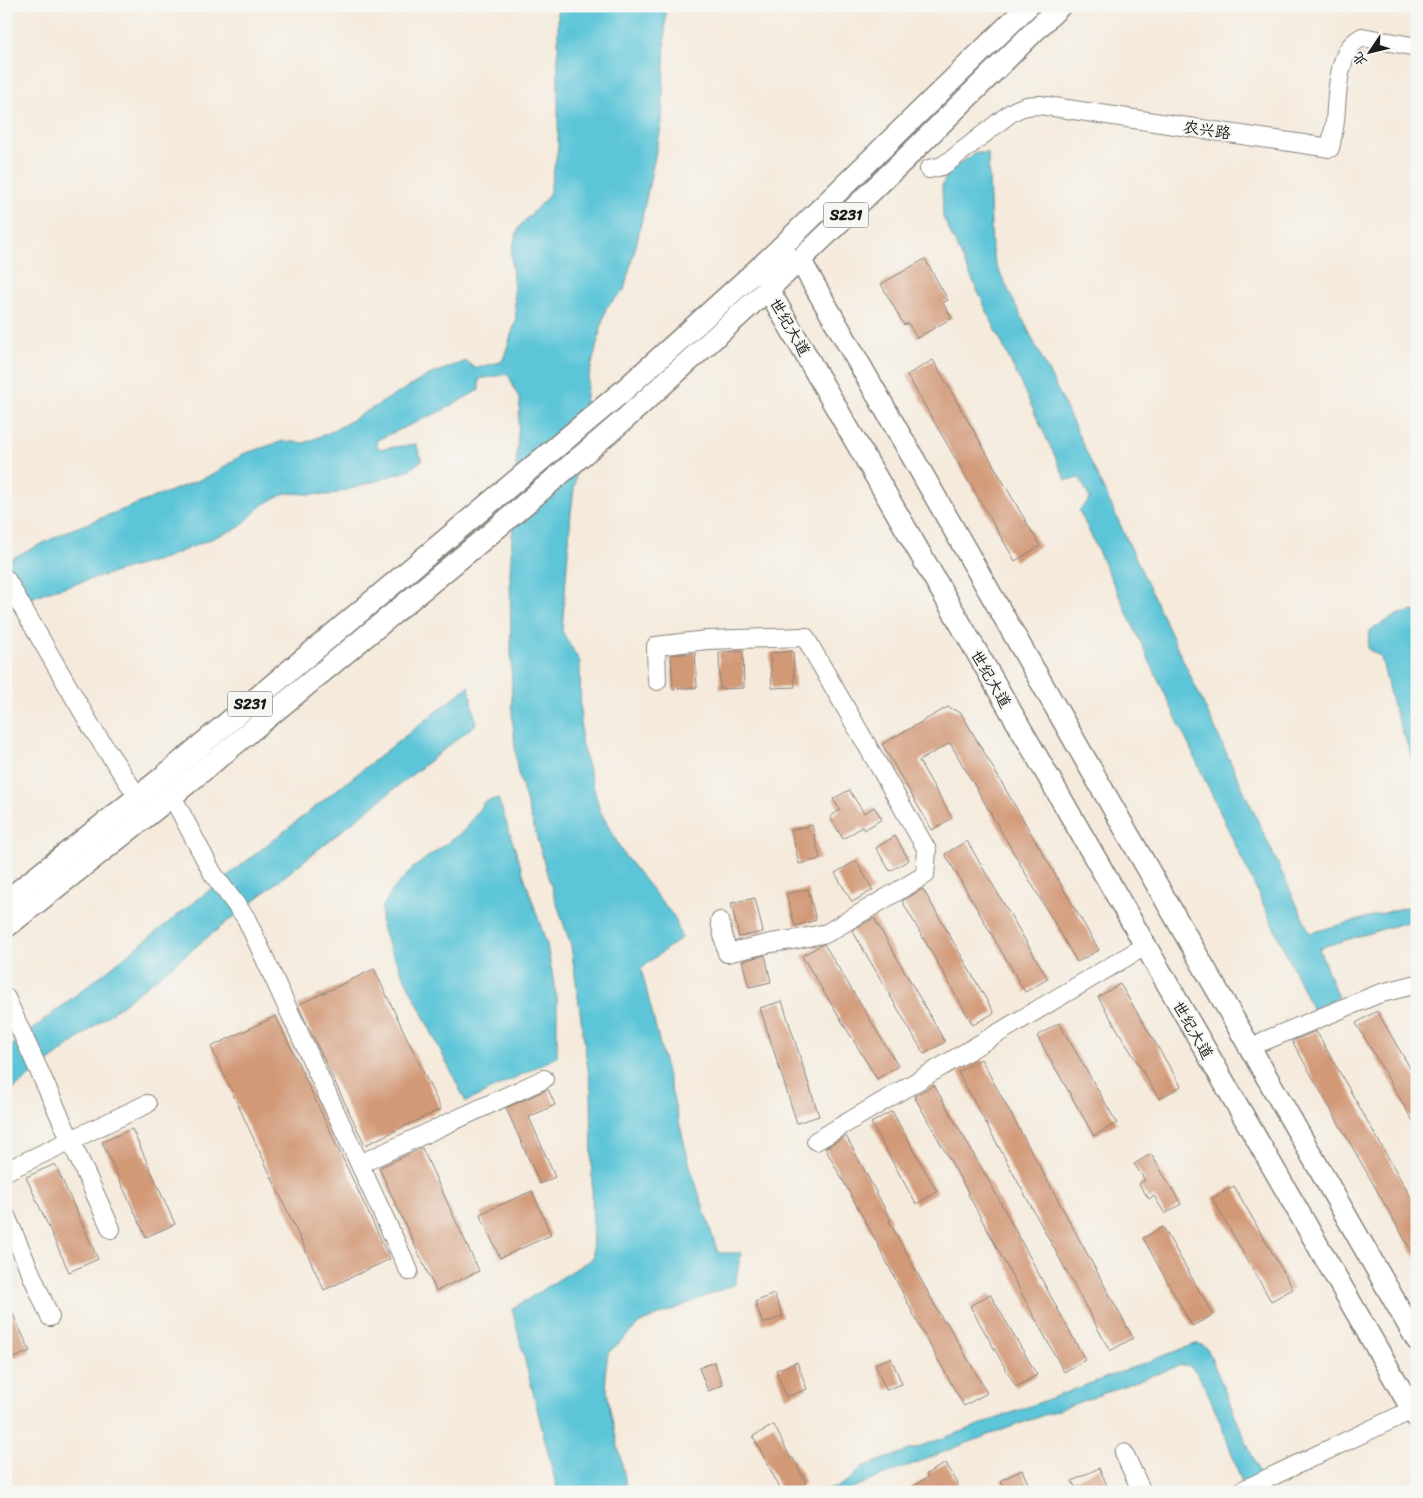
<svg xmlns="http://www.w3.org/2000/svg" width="1423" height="1498" font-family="Sriracha,'LXGW WenKai TC',sans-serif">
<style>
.water{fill:#5cc5d8;stroke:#3c707a}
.building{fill:#d29977}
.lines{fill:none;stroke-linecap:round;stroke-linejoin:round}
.minor-casing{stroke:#88837c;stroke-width:20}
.major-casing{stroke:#88837c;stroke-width:24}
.minor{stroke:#fff;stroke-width:18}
.major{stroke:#fff;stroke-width:21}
.labels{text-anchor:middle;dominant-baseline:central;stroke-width:4.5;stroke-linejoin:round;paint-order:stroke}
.shield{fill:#f6f6f2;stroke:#5d5d5c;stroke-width:1}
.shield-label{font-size:15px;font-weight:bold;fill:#1c1c1c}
.street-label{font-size:16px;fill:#1c1c1c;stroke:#f6f6f2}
</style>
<rect width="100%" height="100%" fill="#f6f6f2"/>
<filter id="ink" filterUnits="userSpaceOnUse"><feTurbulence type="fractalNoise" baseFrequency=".02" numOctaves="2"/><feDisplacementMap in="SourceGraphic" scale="10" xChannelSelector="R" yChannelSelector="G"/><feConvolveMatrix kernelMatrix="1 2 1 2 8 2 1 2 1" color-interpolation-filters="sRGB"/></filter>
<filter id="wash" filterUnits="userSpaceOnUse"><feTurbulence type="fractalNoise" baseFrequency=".0096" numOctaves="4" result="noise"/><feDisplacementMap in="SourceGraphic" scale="20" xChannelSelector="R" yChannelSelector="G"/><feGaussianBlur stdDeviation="1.12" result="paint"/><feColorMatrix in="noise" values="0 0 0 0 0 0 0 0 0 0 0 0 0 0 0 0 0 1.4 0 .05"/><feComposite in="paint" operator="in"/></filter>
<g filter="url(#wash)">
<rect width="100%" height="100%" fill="#f5eadb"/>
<g class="water">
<path d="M558,6h108l-4,117 -24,114 -14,53 -18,18 -18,72 -17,132 -9,119 18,31 1,80 19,69 24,44 51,63 6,20 -40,30 49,198 28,87h23l-6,31 -95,39 -32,30 -3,21 5,36 18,82h-70l-46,-183 81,-51 -2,-167 -20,-145 -22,-66 -32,-111 -5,-56 -2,-139 10,-173 -12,-27 -29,5v11l-36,20 -66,30 -1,6 5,3 35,-5 6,16 -14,11 -78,24 -44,-2 -24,12 -22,22 -75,31 -119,34 -40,17v-48l64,-31 142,-55 31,-21 40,-13 21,2 29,-12 96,-56 37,-14 8,7 27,-6 3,-5 12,-37 -5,-68 8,-25 30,-32 9,-47z"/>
<path d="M976,153h12l4,98 4,14 62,126 252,542 107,-29v15l-98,29 19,50 -26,11 -233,-499 11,-11 -10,-21 -14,2 -123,-263 -1,-31 7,-16z"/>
<path d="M1415,611l2,2v50l-3,5 3,9v94l-24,-65 -12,-49 -13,-8 1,-18 30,-17z"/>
<path d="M469,686l7,38 -312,248 -158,123v-45z"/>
<path d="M498,798l49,147 10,55v57l-91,45 -79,-160 -6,-19 1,-16 11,-17 20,-22 53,-39 18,-27z"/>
<path d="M1198,1343l9,5 50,120 7,24h-19c-8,-22 -38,-119 -56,-126 -2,-1 -5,-1 -8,-1l-214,78 -108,42 -14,7h-38l29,-4 12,-7 14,-14 104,-37z"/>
</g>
<g id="blocks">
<g class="building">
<path d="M925,259l23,41 -5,3 9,15 -35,20 -9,-15 -4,2 -23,-41z"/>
<path d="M933,360l107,186 -25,15 -108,-186z"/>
<path d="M743,651l1,37 -24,1 -1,-37z"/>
<path d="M793,651l2,36 -23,1 -2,-35z"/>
<path d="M695,653l2,34 -24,2 -2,-34z"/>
<path d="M948,707l13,6 138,237 -22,12 -127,-219 -31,18 33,57 -20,12 -50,-86z"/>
<path d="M849,790l15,23 10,-6 8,12 -18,11 -2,-3 -19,12 -13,-22 10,-7 -7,-11z"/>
<path d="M812,825l8,34 -21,5 -8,-34z"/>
<path d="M895,836l14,24 -19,11 -14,-23z"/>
<path d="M967,841l81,138 -23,13 -80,-138z"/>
<path d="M856,861l17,29 -21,12 -17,-29z"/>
<path d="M808,889l8,31 -21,6 -9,-32z"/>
<path d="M923,889l71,124 -21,12 -71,-124z"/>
<path d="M755,898l8,34 -24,5 -8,-34z"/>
<path d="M874,918l71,124 -21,12 -72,-124z"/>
<path d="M824,944l74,122 -21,13 -75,-123 17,-10z"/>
<path d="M765,955l6,27 -22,5 -7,-26z"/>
<path d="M374,969l67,140 -76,36 -67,-140z"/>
<path d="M1120,984l61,102 -22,13 -61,-102z"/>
<path d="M782,1001l37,115 -22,7 -37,-115z"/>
<path d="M1377,1011l40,69v48l-61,-105z"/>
<path d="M276,1016l114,243 -66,31 -113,-243z"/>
<path d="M1059,1023l58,100 -23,13 -57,-100z"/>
<path d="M1316,1031l101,177v53l-125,-220z"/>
<path d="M981,1059l152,279 -23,13 -152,-279z"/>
<path d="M934,1085l56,98 95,177 -21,12 -96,-178h1l-55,-98z"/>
<path d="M548,1089l7,16 -26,12 26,60 -15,7 -34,-76z"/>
<path d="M892,1111l45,81 -21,12 -45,-81z"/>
<path d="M132,1129l43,95 -29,13 -44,-95z"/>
<path d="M846,1136l45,84 -2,1 55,101 2,-1 41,72 -23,13 -41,-73 -48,-94 -50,-91z"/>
<path d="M422,1148l57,123 -43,20 -57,-123z"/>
<path d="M1151,1154l30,50 -16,10 -11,-18 -5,3 -10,-15 6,-4 -11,-16z"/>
<path d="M55,1164l43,95 -29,13 -43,-95z"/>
<path d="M1234,1186l59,103 -22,12 -59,-103z"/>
<path d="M532,1191l19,44 -51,23 -20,-44z"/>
<path d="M1163,1227l50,88 -21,11 -49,-88z"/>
<path d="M774,1294l9,22 -20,8 -8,-22z"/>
<path d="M990,1294l47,81 -21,12 -46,-81z"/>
<path d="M6,1299l24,52 -19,8 -5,-10z"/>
<path d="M891,1358l11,26 -16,6 -11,-26z"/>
<path d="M714,1362l9,23 -15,6 -9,-23z"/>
<path d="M797,1362l10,27 -21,8 -10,-27z"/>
<path d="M774,1425l17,34 2,-1 13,25 -17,9h-7l-29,-56z"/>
<path d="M946,1463l12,21 -1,1 3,7h-56l24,-15 -2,-3z"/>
<path d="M1099,1468l11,24h-32l-6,-11z"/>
<path d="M1022,1470l10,22h-26l-5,-12z"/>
</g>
</g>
</g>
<g filter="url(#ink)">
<use href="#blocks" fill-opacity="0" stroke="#88837c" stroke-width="1"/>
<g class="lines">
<defs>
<g id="minor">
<path d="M929,169l13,-3 9,-6 57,-45c11,-8 19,-10 32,-10l290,43c2,-9 4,-18 5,-27 2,-23 2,-50 13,-71 3,-6 9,-10 14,-13l55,10"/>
<path d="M6,579l86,149 46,69"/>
<path d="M657,681l-1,-35 51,-6 98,-3 122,213 -2,25 -98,58 -29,6 -27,4 -44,10 -7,-32"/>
<path d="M172,796l41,78 33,44 163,353"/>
<path d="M6,998l105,231"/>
<path d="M1264,1041l114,-47 39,-10"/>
<path d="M816,1141l329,-195"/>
<path d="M360,1164l184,-85"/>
<path d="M6,1171l141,-67"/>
<path d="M6,1216l44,101"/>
<path d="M1124,1453l18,39"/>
<path d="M1239,1492l173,-82"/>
</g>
<g id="major">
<path d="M6,901l152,-120 465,-390 147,-133 258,-252"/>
<path d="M6,927l166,-131 319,-263 135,-115 174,-158 103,-99 157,-155"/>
<path d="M1417,1340l-617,-1080 -30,-2 -2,31 649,1129"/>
</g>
</defs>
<use href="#minor" class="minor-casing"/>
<use href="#major" class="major-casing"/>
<use href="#minor" class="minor"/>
<use href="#major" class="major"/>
</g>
</g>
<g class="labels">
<g class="shield">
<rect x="823.5" y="202.5" width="45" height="25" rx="4"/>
<rect x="227.5" y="691.5" width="45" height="25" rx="4"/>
</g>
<g class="shield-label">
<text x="846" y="215">S231</text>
<text x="250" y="704">S231</text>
</g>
<g class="street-label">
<text transform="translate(1207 130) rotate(8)">农兴路</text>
<text transform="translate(790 327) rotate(60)">世纪大道</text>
<text transform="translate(991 679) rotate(60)">世纪大道</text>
<text transform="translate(1193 1030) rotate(60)">世纪大道</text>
</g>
</g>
<rect width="1423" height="1498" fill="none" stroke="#f6f6f2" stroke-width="25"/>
<g transform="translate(1370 52) rotate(235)" stroke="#f6f6f2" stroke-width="4" paint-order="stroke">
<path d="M0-4L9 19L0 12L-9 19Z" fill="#1c1c1c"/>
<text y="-8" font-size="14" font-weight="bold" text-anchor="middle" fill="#1c1c1c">北</text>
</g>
</svg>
